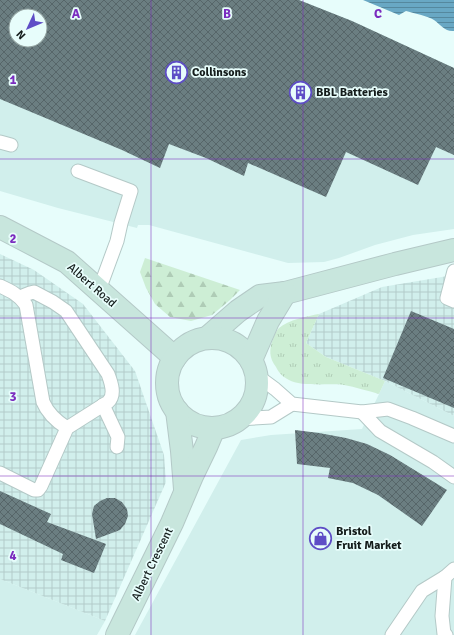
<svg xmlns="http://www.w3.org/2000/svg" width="454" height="635" font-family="Signika,sans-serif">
<defs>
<pattern id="industrial-grid" width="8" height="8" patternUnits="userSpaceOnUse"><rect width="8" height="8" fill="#d1efec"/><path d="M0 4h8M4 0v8" fill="none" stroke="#b3ccca"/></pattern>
<pattern id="grass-tufts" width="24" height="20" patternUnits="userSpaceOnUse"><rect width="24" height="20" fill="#cdeed5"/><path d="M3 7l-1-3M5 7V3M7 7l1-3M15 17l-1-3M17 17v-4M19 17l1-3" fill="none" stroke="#afccb6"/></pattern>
<pattern id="forest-firs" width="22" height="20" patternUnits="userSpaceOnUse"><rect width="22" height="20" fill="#cdeed5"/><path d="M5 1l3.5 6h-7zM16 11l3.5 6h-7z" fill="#afccb6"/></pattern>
<pattern id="water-rules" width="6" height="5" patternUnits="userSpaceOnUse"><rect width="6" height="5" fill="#69a8c4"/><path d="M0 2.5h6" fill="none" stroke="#55889e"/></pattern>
<pattern id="building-cross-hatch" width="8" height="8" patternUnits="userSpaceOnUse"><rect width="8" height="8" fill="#6b7e81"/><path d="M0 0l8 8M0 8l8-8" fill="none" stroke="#576669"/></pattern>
</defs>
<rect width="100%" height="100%" fill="#e7fdfb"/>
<!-- built -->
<g fill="#d1efec" fill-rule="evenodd">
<path d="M0,0H299L352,21L454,68V229L413,235L375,245L339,258L324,262L288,263L149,225H138L137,228L58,208L0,191ZM16,16H40V40H16Z"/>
<path d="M385,381L454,416V635H135L241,440L271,435L362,429L379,394Z"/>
<path d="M0,579L105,621L97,635H0Z"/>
</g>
<!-- industrial -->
<g fill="url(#industrial-grid)">
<path d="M0,254L34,270L83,304L135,371L164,455L166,482L105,621L0,579Z"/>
<path d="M454,275V416L385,381L326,357L306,343L319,314L382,287Z"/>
</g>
<!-- grass -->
<path fill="url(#grass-tufts)" d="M319,314L306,343L326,357L385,381L379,394C368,391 355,387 344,385C330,383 300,387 289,380C283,377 279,373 276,367C269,358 269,349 273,339C274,335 276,331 279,328C288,320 308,316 319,314Z"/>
<!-- forest -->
<path fill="url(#forest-firs)" d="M145,258L240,290L230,300L212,315L191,321L170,317L155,304L146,288L140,272Z"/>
<!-- water -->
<path fill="url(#water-rules)" d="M363,0H454V31C445,32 441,25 434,20C428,16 413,13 406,11L399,15Z"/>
<!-- building -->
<g fill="url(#building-cross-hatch)" fill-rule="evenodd">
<path d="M0,0H299L352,21L454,68V155L436,147L418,185L346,152L326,197L248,163L244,176L206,158L169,144L160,168L122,150L0,99ZM16,16H40V40H16Z"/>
<path d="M411,311L454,329V408L383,378Z"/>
<path d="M295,430L319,433L346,438L367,444L390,455L447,490L422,526L378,495L353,483L328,478L330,468L297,464Z"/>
<path d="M0,491L51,514L47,522L106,544L94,573L61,560L63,554L0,524Z"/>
<path d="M107,498H115L122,502L127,509L128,516L125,524L120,530L96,539L92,514L94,506L100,501Z"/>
</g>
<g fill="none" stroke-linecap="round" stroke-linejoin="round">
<defs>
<g id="lane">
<path d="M0,142L11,145"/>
<path d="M78,171L131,191L121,223L117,241L99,290"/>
<path d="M454,271L447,298L454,301"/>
<path d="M0,286C11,291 19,295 26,305L43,402C48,414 56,421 67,428"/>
<path d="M256,375L275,389L292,404L362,412L388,409L412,418L454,436"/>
<path d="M103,405L118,437L117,447"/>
<path d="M362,412L380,431L433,462L454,477"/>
<path d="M238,419L271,417L292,404"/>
<path d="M0,473L34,490H38L41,486L67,428L108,402C116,395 111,382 108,374L66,311L53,302L34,292L30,293L20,297"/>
<path d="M445,577L442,616L444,634L446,635"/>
<path d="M392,635L422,591L445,577L454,569"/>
</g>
<g id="secondary">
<path d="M0,227L67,262L175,358"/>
<path d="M207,338L238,311L260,296L285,293L395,264L454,250"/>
<circle cx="212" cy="383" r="45"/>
<path d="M251,360L268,321L285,293"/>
<path d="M177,411L182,451L185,489"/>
<path d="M117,635L172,523L192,476L206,447L214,428"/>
</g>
</defs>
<!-- lane casing -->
<use href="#lane" stroke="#b4c9c7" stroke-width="15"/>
<!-- secondary casing -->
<use href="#secondary" stroke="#b4c9c7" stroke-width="24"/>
<!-- lane -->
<use href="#lane" stroke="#fff" stroke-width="13"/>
<!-- secondary -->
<use href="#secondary" stroke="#c8e6dd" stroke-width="22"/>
</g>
<!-- grid -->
<path fill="none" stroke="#7b2cbf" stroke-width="1" stroke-opacity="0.55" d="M151,0V635M303,0V635M0,159H454M0,318H454M0,476H454"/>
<!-- icons -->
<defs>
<symbol id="building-ring" viewBox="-11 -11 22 22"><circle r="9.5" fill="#e7fdfb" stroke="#5e4dc6" stroke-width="1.5"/><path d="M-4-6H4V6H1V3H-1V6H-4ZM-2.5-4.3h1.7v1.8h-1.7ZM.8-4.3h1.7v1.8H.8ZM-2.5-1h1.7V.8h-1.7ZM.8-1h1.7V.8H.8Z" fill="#5e4dc6"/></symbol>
<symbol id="shop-ring" viewBox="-11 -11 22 22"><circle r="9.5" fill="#e7fdfb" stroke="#5e4dc6" stroke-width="1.5"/><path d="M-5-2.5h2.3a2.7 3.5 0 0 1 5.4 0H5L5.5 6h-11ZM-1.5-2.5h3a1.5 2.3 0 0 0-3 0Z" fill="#5e4dc6"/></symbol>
</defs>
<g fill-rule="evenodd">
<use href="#building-ring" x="164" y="60" width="25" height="25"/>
<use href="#building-ring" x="288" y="80" width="25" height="25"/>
<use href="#shop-ring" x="308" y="526" width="25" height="25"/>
</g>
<g text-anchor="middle" stroke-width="3.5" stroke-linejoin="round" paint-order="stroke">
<!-- poi labels -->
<g font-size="12" font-weight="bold" fill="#141c1b" stroke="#e7fdfb" text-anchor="start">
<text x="192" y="76">Collinsons</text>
<text x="316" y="96">BBL Batteries</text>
<text x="336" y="535">Bristol<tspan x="336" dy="14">Fruit Market</tspan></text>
</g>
<!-- street labels -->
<g font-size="12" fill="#141c1b" stroke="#e7fdfb">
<text transform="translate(92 285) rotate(41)" y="4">Albert Road</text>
<text transform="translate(152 564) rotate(-64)" y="4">Albert Crescent</text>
</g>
</g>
<g font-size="13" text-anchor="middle" font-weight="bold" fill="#7b2cbf" stroke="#e7fdfb" stroke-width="3.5" stroke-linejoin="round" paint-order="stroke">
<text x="76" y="18">A</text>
<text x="227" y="18">B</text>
<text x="378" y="18">C</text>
<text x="13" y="84">1</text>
<text x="13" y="243">2</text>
<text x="13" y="401">3</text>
<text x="13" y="560">4</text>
</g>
<!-- north arrow -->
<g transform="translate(28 28) rotate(226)"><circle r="19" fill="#e7fdfb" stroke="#93a3a1"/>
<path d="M0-3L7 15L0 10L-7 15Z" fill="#5e4dc6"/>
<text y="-6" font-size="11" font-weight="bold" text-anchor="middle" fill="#141c1b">N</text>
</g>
</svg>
